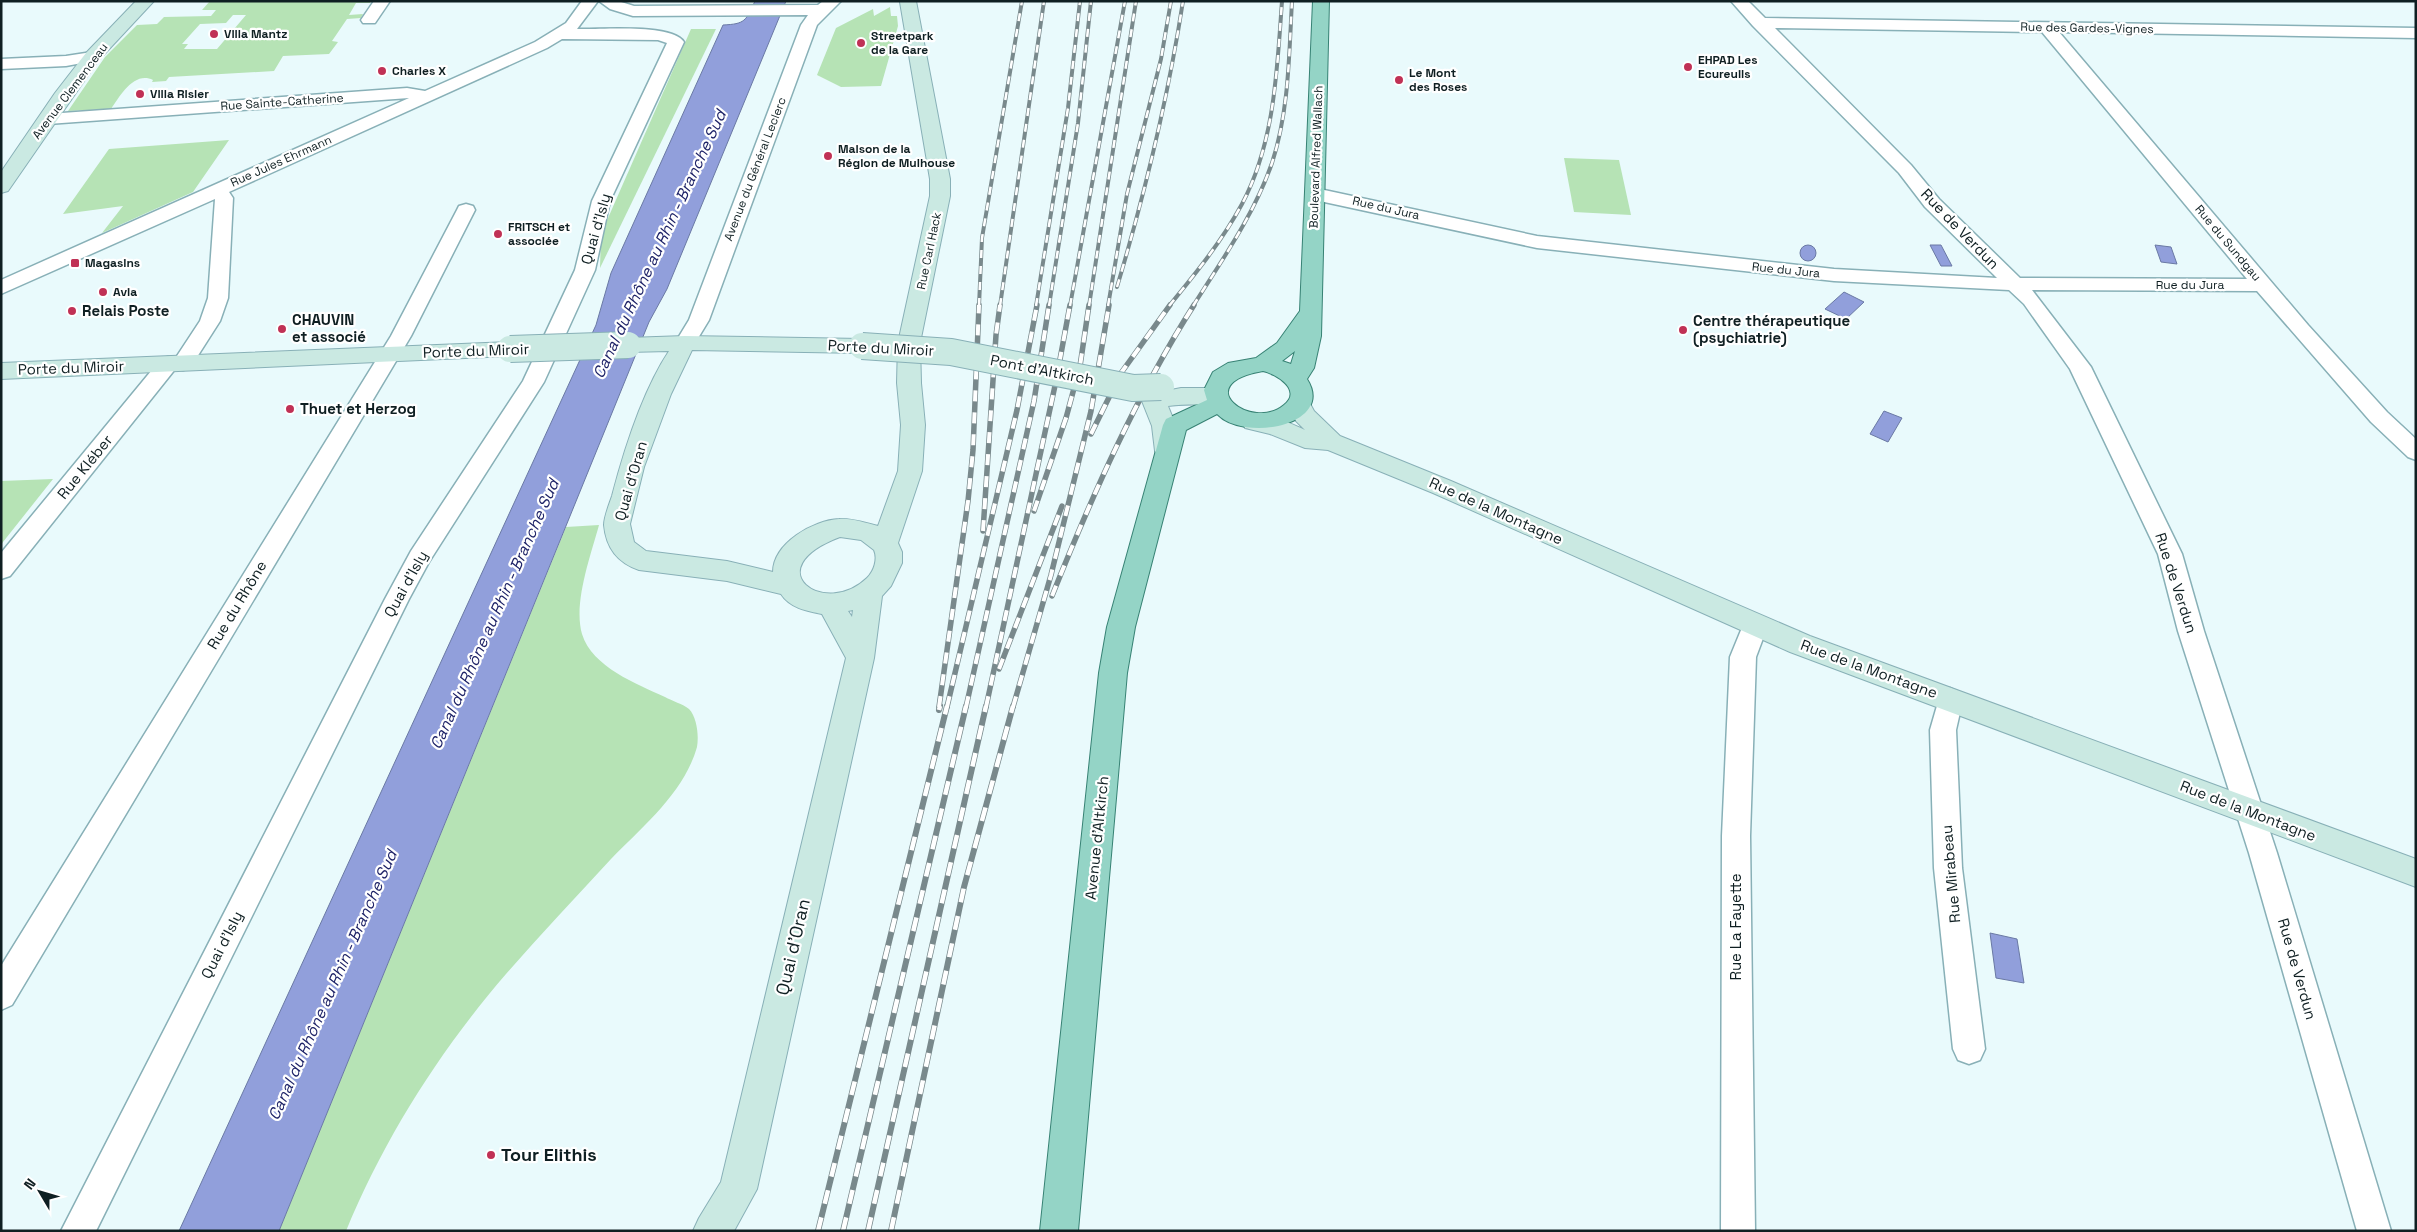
<svg xmlns="http://www.w3.org/2000/svg" width="2417" height="1232" font-family="'Space Grotesk',sans-serif">
<rect width="100%" height="100%" fill="#e9fafc"/>
<!-- green -->
<g fill="#b6e3b5" fill-rule="evenodd">
<path d="M210,1H371L370,3H356L349,15L363,14L361,18L347,19L332,41L338,42L329,54L283,56L274,71L169,77L166,81L152,82L153,80C134,71 120,96 111,109L68,111L105,57L137,25L157,24L164,17L211,16L216,10H202ZM233,15H246L217,49H184L188,44H182L200,24L226,23Z"/>
<path d="M890,7L891,16H897L898,26L881,86L841,87L817,75L836,28L873,9L874,16Z"/>
<path d="M691,29H716L600,268L601,234Z"/>
<path d="M229,140L193,192L102,233L123,206L63,214L109,149Z"/>
<path d="M1564,158L1619,160L1631,215L1574,212Z"/>
<path d="M53,479L3,542L1,545V481Z"/>
<path d="M599,525C591,555 573,603 582,634C592,667 637,684 665,697C672,701 683,704 689,709C697,717 699,736 697,747C684,793 643,826 611,859C576,897 540,935 506,974C439,1052 385,1137 346,1231H279L566,527Z"/>
</g>
<!-- water -->
<g fill="#919fdb" stroke="#6a79a4">
<path d="M755,1H786L667,289L649,322L279,1231H179L596,325L611,273L723,25C745,24 746,21 755,1Z"/>
<circle cx="1808" cy="253" r="8"/>
<path d="M1930,245H1941L1952,266H1941Z"/>
<path d="M2155,245L2171,247L2177,264L2161,262Z"/>
<path d="M1844,292L1864,302L1846,319L1825,309Z"/>
<path d="M1884,411L1902,418L1888,442L1870,434Z"/>
<path d="M1990,933L2017,939L2024,983L1996,978Z"/>
</g>
<g fill="none" stroke-linecap="round" stroke-linejoin="round">
<defs>
<g id="street">
<path d="M374,1H390L375,23H363L361,20Z"/>
<path d="M582,1H598L577,29C600,30 671,23 684,42L610,201L595,270L544,382L429,562L409,599L96,1231H61L385,599L411,551L523,381L575,270L592,201L667,43L658,40L562,39L547,48L229,192L233,198L228,298L220,321L190,368L183,370L176,368L10,576L1,579V553L161,359L168,357L175,359L200,321L208,298L215,199L1,294V280L409,98L48,124L42,123L39,119L42,115L48,114L407,88L425,91L535,42L566,23Z"/>
<path d="M599,1H618L634,6L818,5L823,1H841L817,25L709,320L692,348L685,350L678,348L675,343L689,320L801,25L808,15L633,16L610,9Z"/>
<path d="M1731,1H1748L1765,18L2416,28V38L2059,32L2308,325L2387,412L2416,439V460L2408,457L2371,422L2257,291L2032,290L2091,367L2182,554L2204,631L2277,853L2391,1231H2357L2249,853L2178,631L2158,554L2070,369L2024,304L2009,290L1834,281L1537,248L1315,200L1309,198L1306,194L1309,190L1315,188L1537,236L1834,269L1997,278L1925,207L1899,173L1753,26ZM1775,28L2042,32L2247,279L2020,278L1939,199L1911,165Z"/>
<path d="M92,52L98,54L100,57L98,60L66,66L1,69V59L66,56Z"/>
<path d="M466,204L473,206L475,210L411,336L12,1005L1,1010V966L391,336L457,210L459,206Z"/>
<path d="M1755,615L1764,618L1768,625L1756,657L1750,836L1755,1231H1721L1722,836L1730,657L1746,618Z"/>
<path d="M1950,688L1959,692L1963,699L1956,730L1962,868L1985,1049L1980,1060L1969,1064L1958,1060L1953,1049L1934,868L1930,730L1941,692Z"/>
</g>
<g id="secondary">
<path d="M136,1H154L98,61L8,191L1,193V172L55,93L86,53Z"/>
<path d="M916,1L950,179V196L920,343L921,383L925,425L922,471L898,543L902,552V563L891,586L882,596L874,658L757,1189L734,1231H693L699,1218L721,1182L846,658L822,614C807,611 790,608 781,594L727,581L639,570C618,563 606,548 604,525C604,517 609,505 612,496C624,450 643,390 669,351L628,352L620,350L617,345L620,340L628,338L685,336L862,339L870,341L873,346L870,351L862,353L692,350L671,394L644,467L630,524L634,542L646,551L727,561L773,572C773,543 814,520 839,519C852,518 865,523 878,526L898,471L901,425L897,383L898,343L930,196V179L900,2ZM840,537L861,540L874,550C878,559 874,571 867,578C825,619 755,569 840,537ZM853,610L852,617L848,611Z"/>
<path d="M510,342L518,344L521,349L518,354L510,356L1,379V363Z"/>
<path d="M1181,388H1215L1223,390L1227,396L1223,402C1206,406 1186,403 1168,406C1174,421 1184,443 1176,457L1167,459L1158,457L1155,451L1152,426L1142,401L1146,395Z"/>
<path d="M1299,396L1307,398L1314,411L1340,436L1451,481L1810,636L2416,859V887L1790,652L1433,493L1328,450L1305,448L1270,434L1245,428L1242,422L1245,416C1265,411 1287,422 1305,430L1296,421L1287,404L1291,398Z"/>
</g>
<path id="primary" d="M1313,1H1329L1321,336L1314,368L1307,379C1336,425 1245,443 1217,414L1186,430L1135,627L1127,673L1078,1231H1040L1099,673L1107,627L1163,425L1166,419L1207,400L1204,390L1213,372L1228,363L1256,358L1277,343L1300,311ZM1295,351L1291,364L1282,361ZM1263,371C1276,374 1303,390 1284,405C1252,432 1188,384 1263,371Z"/>
</defs>
<!-- street casing -->
<use href="#street" stroke="#88b0b7" stroke-width="3"/>
<!-- secondary casing -->
<use href="#secondary" stroke="#88b0b7" stroke-width="2"/>
<!-- primary casing -->
<use href="#primary" stroke="#378274" stroke-width="2"/>
<!-- street -->
<use href="#street" fill="#fff" fill-rule="evenodd"/>
<!-- secondary -->
<use href="#secondary" fill="#cae9e2" fill-rule="evenodd"/>
<!-- primary -->
<use href="#primary" fill="#94d4c6" fill-rule="evenodd"/>
<defs>
<g id="rail-far2">
<path d="M1117,287C1145,193 1168,98 1183,1"/>
<path d="M979,306L982,238L1022,1"/>
<path d="M1000,306L1044,1"/>
<path d="M1036,306L1068,108L1080,1"/>
<path d="M1049,306L1078,123L1091,1"/>
<path d="M1070,306L1125,1"/>
<path d="M1089,306L1136,1"/>
<path d="M1108,306L1127,194L1161,59L1171,1"/>
<path d="M1169,306C1196,273 1222,241 1242,204C1275,142 1277,69 1282,1"/>
<path d="M1193,306C1222,260 1254,215 1272,163C1289,111 1289,55 1292,1"/>
</g>
<g id="rail-far1">
<path d="M1091,434L1121,373L1170,305"/>
<path d="M1034,511L1066,418L1080,366L1089,305"/>
<path d="M983,531L996,335L1000,305"/>
<path d="M1052,596C1092,496 1136,396 1194,305"/>
<path d="M999,669L1062,506"/>
<path d="M939,707L968,501L973,450L979,305"/>
<path d="M947,707L1017,410L1037,305"/>
<path d="M966,707L1034,401L1049,305"/>
<path d="M986,707L1056,381L1070,305"/>
<path d="M1013,707L1051,575L1091,411L1109,305"/>
</g>
<g id="rail">
<path d="M939,710L940,706"/>
<path d="M818,1231L947,706"/>
<path d="M843,1231L966,706"/>
<path d="M868,1231L986,706"/>
<path d="M891,1231L964,887L1013,706"/>
</g>
</defs>
<!-- rail-far2 casing -->
<use href="#rail-far2" stroke="#79898c" stroke-width="4"/>
<!-- rail-far1 casing -->
<use href="#rail-far1" stroke="#79898c" stroke-width="5.5"/>
<!-- rail casing -->
<use href="#rail" stroke="#79898c" stroke-width="6"/>
<!-- rail-far2 -->
<use href="#rail-far2" stroke="#fff" stroke-width="2.5" stroke-dasharray="8" stroke-linecap="butt"/>
<!-- rail-far1 -->
<use href="#rail-far1" stroke="#fff" stroke-width="4" stroke-dasharray="11" stroke-linecap="butt"/>
<!-- rail -->
<use href="#rail" stroke="#fff" stroke-width="4.5" stroke-dasharray="14" stroke-linecap="butt"/>
<defs>
<g id="secondary-bridge">
<path d="M862,346L951,352L1133,388L1161,387"/>
<path d="M510,349L628,345"/>
</g>
</defs>
<!-- secondary-bridge casing -->
<use href="#secondary-bridge" stroke="#88b0b7" stroke-width="28" stroke-linecap="butt"/>
<!-- secondary-bridge -->
<use href="#secondary-bridge" stroke="#cae9e2" stroke-width="26"/>
</g>
<!-- markers -->
<g fill="#c03155" stroke="#fff" stroke-width="2">
<circle cx="214" cy="34" r="5"/>
<circle cx="861" cy="43" r="5"/>
<circle cx="1688" cy="67" r="5"/>
<circle cx="382" cy="71" r="5"/>
<circle cx="1399" cy="80" r="5"/>
<circle cx="140" cy="94" r="5"/>
<circle cx="828" cy="156" r="5"/>
<circle cx="498" cy="234" r="5"/>
<rect x="70" y="258" width="10" height="10" rx="2.5"/>
<circle cx="103" cy="292" r="5"/>
<circle cx="72" cy="311" r="5"/>
<circle cx="282" cy="329" r="5"/>
<circle cx="1683" cy="330" r="5"/>
<circle cx="290" cy="409" r="5"/>
<circle cx="491" cy="1155" r="5"/>
</g>
<g text-anchor="middle" stroke-width="4.5" stroke-linejoin="round" paint-order="stroke">
<!-- far-street labels -->
<g font-size="12" fill="#0f1f22" stroke="#fff">
<text transform="translate(2087 28) rotate(1)" y="4">Rue des Gardes-Vignes</text>
<text transform="translate(70 91) rotate(-53)" y="4">Avenue Clemenceau</text>
<text transform="translate(282 102) rotate(-4)" y="4">Rue Sainte-Catherine</text>
<text transform="translate(1316 157) rotate(-88)" y="4">Boulevard Alfred Wallach</text>
<text transform="translate(281 161) rotate(-24)" y="4">Rue Jules Ehrmann</text>
<text transform="translate(755 169) rotate(-69)" y="4">Avenue du Général Leclerc</text>
<text transform="translate(1386 208) rotate(13)" y="4">Rue du Jura</text>
<text transform="translate(2228 243) rotate(50)" y="4">Rue du Sundgau</text>
<text transform="translate(929 251) rotate(-78)" y="4">Rue Carl Hack</text>
<text transform="translate(1786 270) rotate(6)" y="4">Rue du Jura</text>
<text x="2190" y="289">Rue du Jura</text>
</g>
<!-- far-poi labels -->
<g font-size="12" font-weight="bold" fill="#0f1f22" stroke="#fff" text-anchor="start">
<text x="224" y="38">Villa Mantz</text>
<text x="871" y="40">Streetpark<tspan x="871" dy="14">de la Gare</tspan></text>
<text x="1698" y="64">EHPAD Les<tspan x="1698" dy="14">Ecureuils</tspan></text>
<text x="392" y="75">Charles X</text>
<text x="1409" y="77">Le Mont<tspan x="1409" dy="14">des Roses</tspan></text>
<text x="150" y="98">Villa Risler</text>
<text x="838" y="153">Maison de la<tspan x="838" dy="14">Région de Mulhouse</tspan></text>
<text x="508" y="231">FRITSCH et<tspan x="508" dy="14">associée</tspan></text>
<text x="85" y="267">Magasins</text>
<text x="113" y="296">Avia</text>
</g>
<!-- street labels -->
<g font-size="15" fill="#0f1f22" stroke="#fff">
<text transform="translate(596 229) rotate(-74)" y="5">Quai d'Isly</text>
<text transform="translate(1960 229) rotate(46)" y="5">Rue de Verdun</text>
<text transform="translate(881 348) rotate(3)" y="5">Porte du Miroir</text>
<text transform="translate(476 351) rotate(-2)" y="5">Porte du Miroir</text>
<text transform="translate(71 368) rotate(-2)" y="5">Porte du Miroir</text>
<text transform="translate(1042 370) rotate(11)" y="5">Pont d'Altkirch</text>
<text transform="translate(85 467) rotate(-51)" y="5">Rue Kléber</text>
<text transform="translate(631 481) rotate(-74)" y="5">Quai d'Oran</text>
<text transform="translate(1496 511) rotate(24)" y="5">Rue de la Montagne</text>
<text transform="translate(2176 583) rotate(72)" y="5">Rue de Verdun</text>
<text transform="translate(406 584) rotate(-61)" y="5">Quai d'Isly</text>
<text transform="translate(237 605) rotate(-59)" y="5">Rue du Rhône</text>
<text transform="translate(1869 669) rotate(20)" y="5">Rue de la Montagne</text>
<text transform="translate(2248 811) rotate(21)" y="5">Rue de la Montagne</text>
<text transform="translate(1097 838) rotate(-84)" y="5">Avenue d'Altkirch</text>
<text transform="translate(1951 874) rotate(-95)" y="5">Rue Mirabeau</text>
<text transform="translate(1736 927) rotate(-90)" y="5">Rue La Fayette</text>
<text transform="translate(222 945) rotate(-63)" y="5">Quai d'Isly</text>
<text transform="translate(2297 969) rotate(74)" y="5">Rue de Verdun</text>
</g>
<!-- poi labels -->
<g font-size="15" font-weight="bold" fill="#0f1f22" stroke="#fff" text-anchor="start">
<text x="82" y="316">Relais Poste</text>
<text x="292" y="325">CHAUVIN<tspan x="292" dy="17">et associé</tspan></text>
<text x="1693" y="326">Centre thérapeutique<tspan x="1693" dy="17">(psychiatrie)</tspan></text>
<text x="300" y="414">Thuet et Herzog</text>
</g>
<!-- water labels -->
<g font-size="16" font-style="italic" fill="#1d2267" stroke="#fff">
<text transform="translate(659 244) rotate(-65)" y="6">Canal du Rhône au Rhin - Branche Sud</text>
<text transform="translate(494 614) rotate(-66)" y="6">Canal du Rhône au Rhin - Branche Sud</text>
<text transform="translate(332 985) rotate(-66)" y="6">Canal du Rhône au Rhin - Branche Sud</text>
</g>
<!-- near-street labels -->
<g font-size="18" fill="#0f1f22" stroke="#fff">
<text transform="translate(793 947) rotate(-77)" y="6">Quai d'Oran</text>
</g>
<!-- near-poi labels -->
<g font-size="18" font-weight="bold" fill="#0f1f22" stroke="#fff" text-anchor="start">
<text x="501" y="1161">Tour Elithis</text>
</g>
</g>
<!-- border -->
<rect width="2417" height="1232" fill="none" stroke="#0f1f22" stroke-width="5"/>
<!-- north arrow -->
<g transform="translate(40 1192) rotate(308)" stroke="#ffffff" stroke-width="4" paint-order="stroke">
<path d="M0-4L9 19L0 12L-9 19Z" fill="#0f1f22"/>
<text y="-8" font-size="14" font-weight="bold" text-anchor="middle" fill="#0f1f22">N</text>
</g>
</svg>
